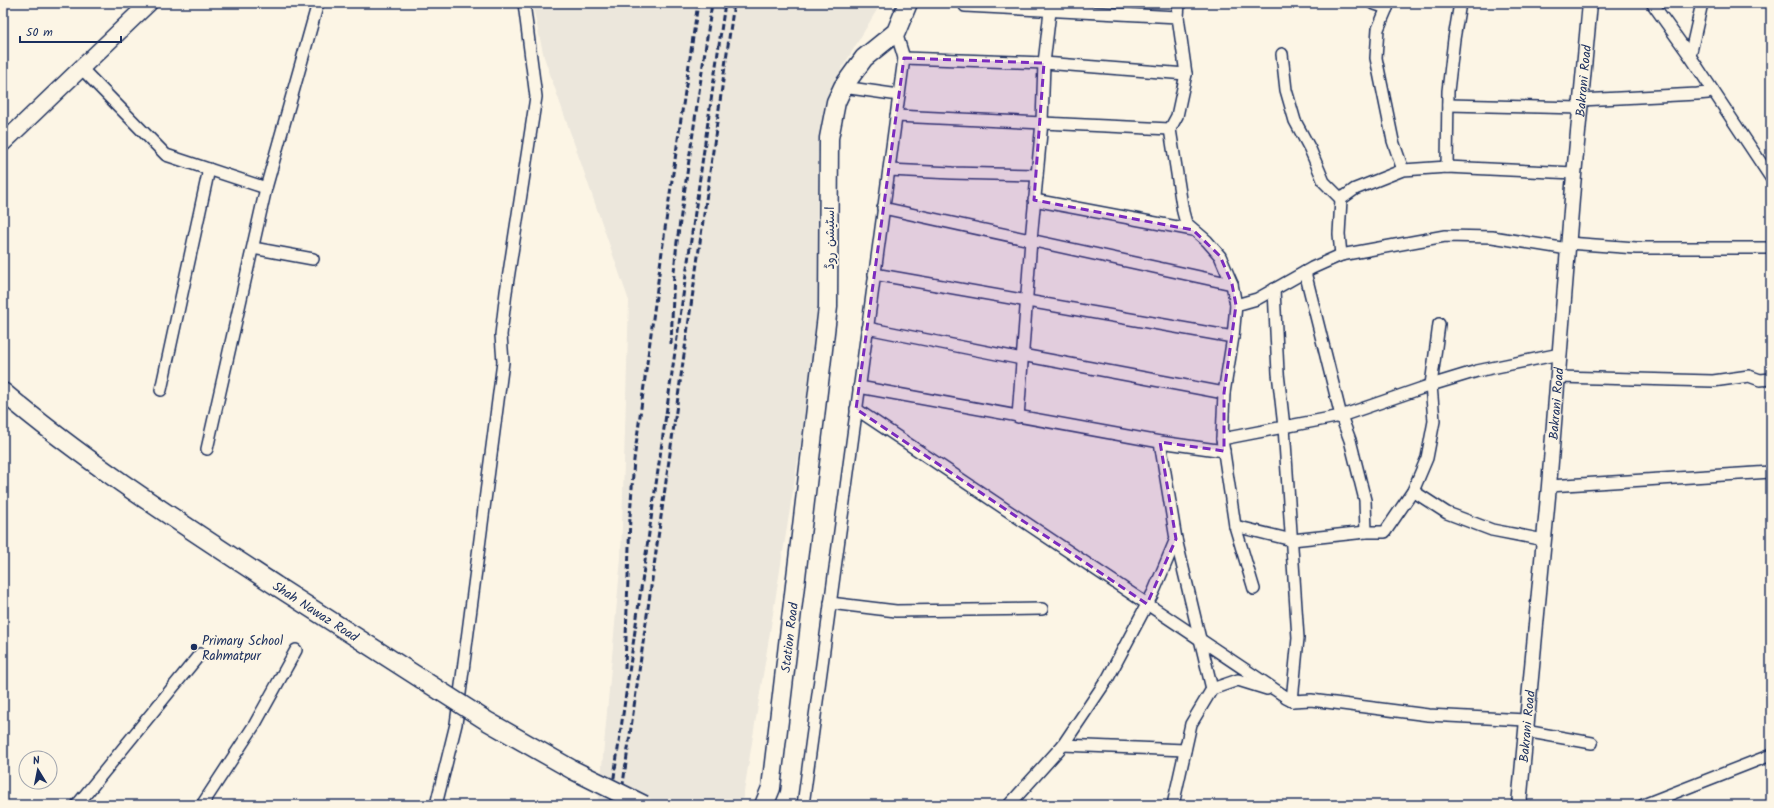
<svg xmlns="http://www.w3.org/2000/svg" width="1774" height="808" font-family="Kalam,'Playpen Sans Arabic',sans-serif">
<rect width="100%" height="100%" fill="#fcf5e5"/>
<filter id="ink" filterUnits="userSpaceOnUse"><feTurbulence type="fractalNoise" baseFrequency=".025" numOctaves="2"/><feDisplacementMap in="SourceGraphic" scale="8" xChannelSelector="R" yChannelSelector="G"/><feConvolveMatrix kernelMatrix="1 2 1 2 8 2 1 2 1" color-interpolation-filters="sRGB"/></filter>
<g filter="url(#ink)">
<!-- built -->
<path fill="#ece7dc" d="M532,3H881L841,70L818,155L822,312L743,798L735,805H597L601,778L621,558L629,301L544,57Z"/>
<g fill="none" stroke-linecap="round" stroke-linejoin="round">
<defs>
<g id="minor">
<path d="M1179,3L1178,17L1186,74L1177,116L1170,129L1183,212L1186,223L1207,241L1220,256L1232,284L1236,305L1233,337L1224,393L1222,439L1235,526L1254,589"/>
<path d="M1372,3L1387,8"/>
<path d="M1389,3L1378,29L1376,58L1393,141L1403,170"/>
<path d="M1652,3L1690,56L1771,178"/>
<path d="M965,6L1178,17"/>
<path d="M1282,54L1286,90L1295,121L1310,149L1324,182L1341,199"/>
<path d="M1690,56L1702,3"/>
<path d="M904,58L1044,63L1186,74"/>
<path d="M81,68L166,155L266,188L318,3"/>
<path d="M843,87L899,95"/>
<path d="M1581,100L1697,94L1708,93L1713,91"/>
<path d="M1448,105L1580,108"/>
<path d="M896,116L1170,129"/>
<path d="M1447,167L1448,91L1454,39L1460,3"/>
<path d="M889,170L952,173L1037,175"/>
<path d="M1034,200L1193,230"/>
<path d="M883,208L1232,284"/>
<path d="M1568,243L1636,248H1771"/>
<path d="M253,248L313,259"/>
<path d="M1341,255L1339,234L1341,199L1355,189L1403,170L1447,167L1574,173"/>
<path d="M1305,272L1341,416L1350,440L1365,500L1366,532"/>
<path d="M874,274L1233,337"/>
<path d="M1236,305L1257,299L1312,268L1341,255L1445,236L1492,237L1568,249"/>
<path d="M867,328L1022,359"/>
<path d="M1022,355L1224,393"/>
<path d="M1558,377L1713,381L1749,376L1760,380L1771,379"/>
<path d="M859,387L1160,442L1224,451"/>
<path d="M161,390L209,169"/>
<path d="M856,409L1292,701L1298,638L1284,427L1278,373L1274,289"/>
<path d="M1018,417L1031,240L1042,122L1044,63L1051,3"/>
<path d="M1222,439L1341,416L1431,385L1477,371L1560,354"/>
<path d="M207,449L266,188"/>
<path d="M1549,486L1771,472"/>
<path d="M1413,491L1447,513L1492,530L1544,540"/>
<path d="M1235,526L1292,540L1366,532H1385L1413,491L1427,458L1434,421L1431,385L1439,324"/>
<path d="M1176,539L1212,689"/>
<path d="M830,603L896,611L1042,609"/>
<path d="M1286,698L1292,701L1311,700L1428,715L1526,720"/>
<path d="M1525,731L1592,743"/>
<path d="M1063,745L1185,750"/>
<path d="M77,805L200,654"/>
<path d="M202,805L255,724L296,650"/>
<path d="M436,805L456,724L503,362L501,335L506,292L536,97L524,3"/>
<path d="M803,805L904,58L896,32"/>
<path d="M1009,805L1063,745L1108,678L1154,591L1176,539L1160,442"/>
<path d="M1173,805L1191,724L1212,689L1238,680L1267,689"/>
<path d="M1643,805L1771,755"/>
</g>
<g id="tertiary">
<path id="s1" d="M1519,805L1549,486L1573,186L1590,3"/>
</g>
<path id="secondary" d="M3,143L149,3"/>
<g id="primary">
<path d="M3,392C89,465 184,525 278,587"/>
<path id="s2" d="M764,805L771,788L828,307L829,138L836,102L843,87L864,58L896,32L908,3"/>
</g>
</defs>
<!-- minor casing -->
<use href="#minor" stroke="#1b2f5e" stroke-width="14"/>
<!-- tertiary casing -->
<use href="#tertiary" stroke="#1b2f5e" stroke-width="17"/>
<!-- secondary casing -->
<use href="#secondary" stroke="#1b2f5e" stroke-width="19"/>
<!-- primary casing -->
<use href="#primary" stroke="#1b2f5e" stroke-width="21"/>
<!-- minor -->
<use href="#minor" stroke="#fcf5e5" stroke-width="11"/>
<!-- tertiary -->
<use href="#tertiary" stroke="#fcf5e5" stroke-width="14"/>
<!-- secondary -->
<use href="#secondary" stroke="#fcf5e5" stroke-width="16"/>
<!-- primary -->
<use href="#primary" stroke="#fcf5e5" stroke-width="18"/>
<!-- rail -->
<g stroke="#1b2f5e" stroke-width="3" stroke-dasharray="6 3" stroke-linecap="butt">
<path d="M671,344L674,272L677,242L712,3"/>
<path d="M625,669L630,516L634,460L667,214L698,3"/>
<path d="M610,805L725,3"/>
<path d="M620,805L734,3"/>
</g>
<defs>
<path id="primary-bridge" d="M278,587L487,721L573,770L644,805"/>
</defs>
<!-- primary-bridge casing -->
<use href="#primary-bridge" stroke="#1b2f5e" stroke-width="21" stroke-linecap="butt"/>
<!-- primary-bridge -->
<use href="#primary-bridge" stroke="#fcf5e5" stroke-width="18"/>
</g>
</g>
<!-- marked area -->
<path fill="#7b2cbf" fill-opacity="0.2" stroke="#7b2cbf" stroke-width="3" stroke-dasharray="8 5" stroke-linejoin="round" d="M904,58L1044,63L1034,200L1193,230L1220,256L1232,284L1236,305L1224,393V451L1160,442L1176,539L1147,604L856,409Z"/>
<!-- markers -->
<circle fill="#1b2f5e" stroke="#fcf5e5" stroke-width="1.5" cx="194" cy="647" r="4"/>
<g text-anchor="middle" stroke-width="3.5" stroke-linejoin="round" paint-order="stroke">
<!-- street labels -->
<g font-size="13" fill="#1b2f5e" stroke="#fcf5e5">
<text dy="5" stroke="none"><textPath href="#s1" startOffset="727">Bakrani Road</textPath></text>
<text transform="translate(829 238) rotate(-90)" y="5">اسٹیشن روڈ</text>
<text dy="5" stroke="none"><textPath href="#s1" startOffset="403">Bakrani Road</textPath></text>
<text transform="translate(316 611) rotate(33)" y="5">Shah Nawaz Road</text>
<text dy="5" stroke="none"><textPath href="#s2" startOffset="170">Station Road</textPath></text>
<text dy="5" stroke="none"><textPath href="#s1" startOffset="79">Bakrani Road</textPath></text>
</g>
<!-- poi labels -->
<g font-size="13" fill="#1b2f5e" stroke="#fcf5e5" text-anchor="start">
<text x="202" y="645">Primary School<tspan x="202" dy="15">Rahmatpur</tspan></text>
</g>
</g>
<!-- margin -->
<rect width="1774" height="808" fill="none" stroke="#fcf5e5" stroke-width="16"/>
<rect x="8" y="8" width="1758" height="792" fill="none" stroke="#1b2f5e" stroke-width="1.5" filter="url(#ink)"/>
<!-- north arrow -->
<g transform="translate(38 770) rotate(350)"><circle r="19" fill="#fcf5e5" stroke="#a2a6af"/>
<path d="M0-3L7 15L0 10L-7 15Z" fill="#1b2f5e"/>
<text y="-6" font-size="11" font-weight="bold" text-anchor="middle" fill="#1b2f5e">N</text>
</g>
<!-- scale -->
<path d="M20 36v6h101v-6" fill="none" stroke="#1b2f5e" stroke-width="2"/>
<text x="26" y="36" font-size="12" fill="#1b2f5e" stroke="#fcf5e5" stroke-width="3" paint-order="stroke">50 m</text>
</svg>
